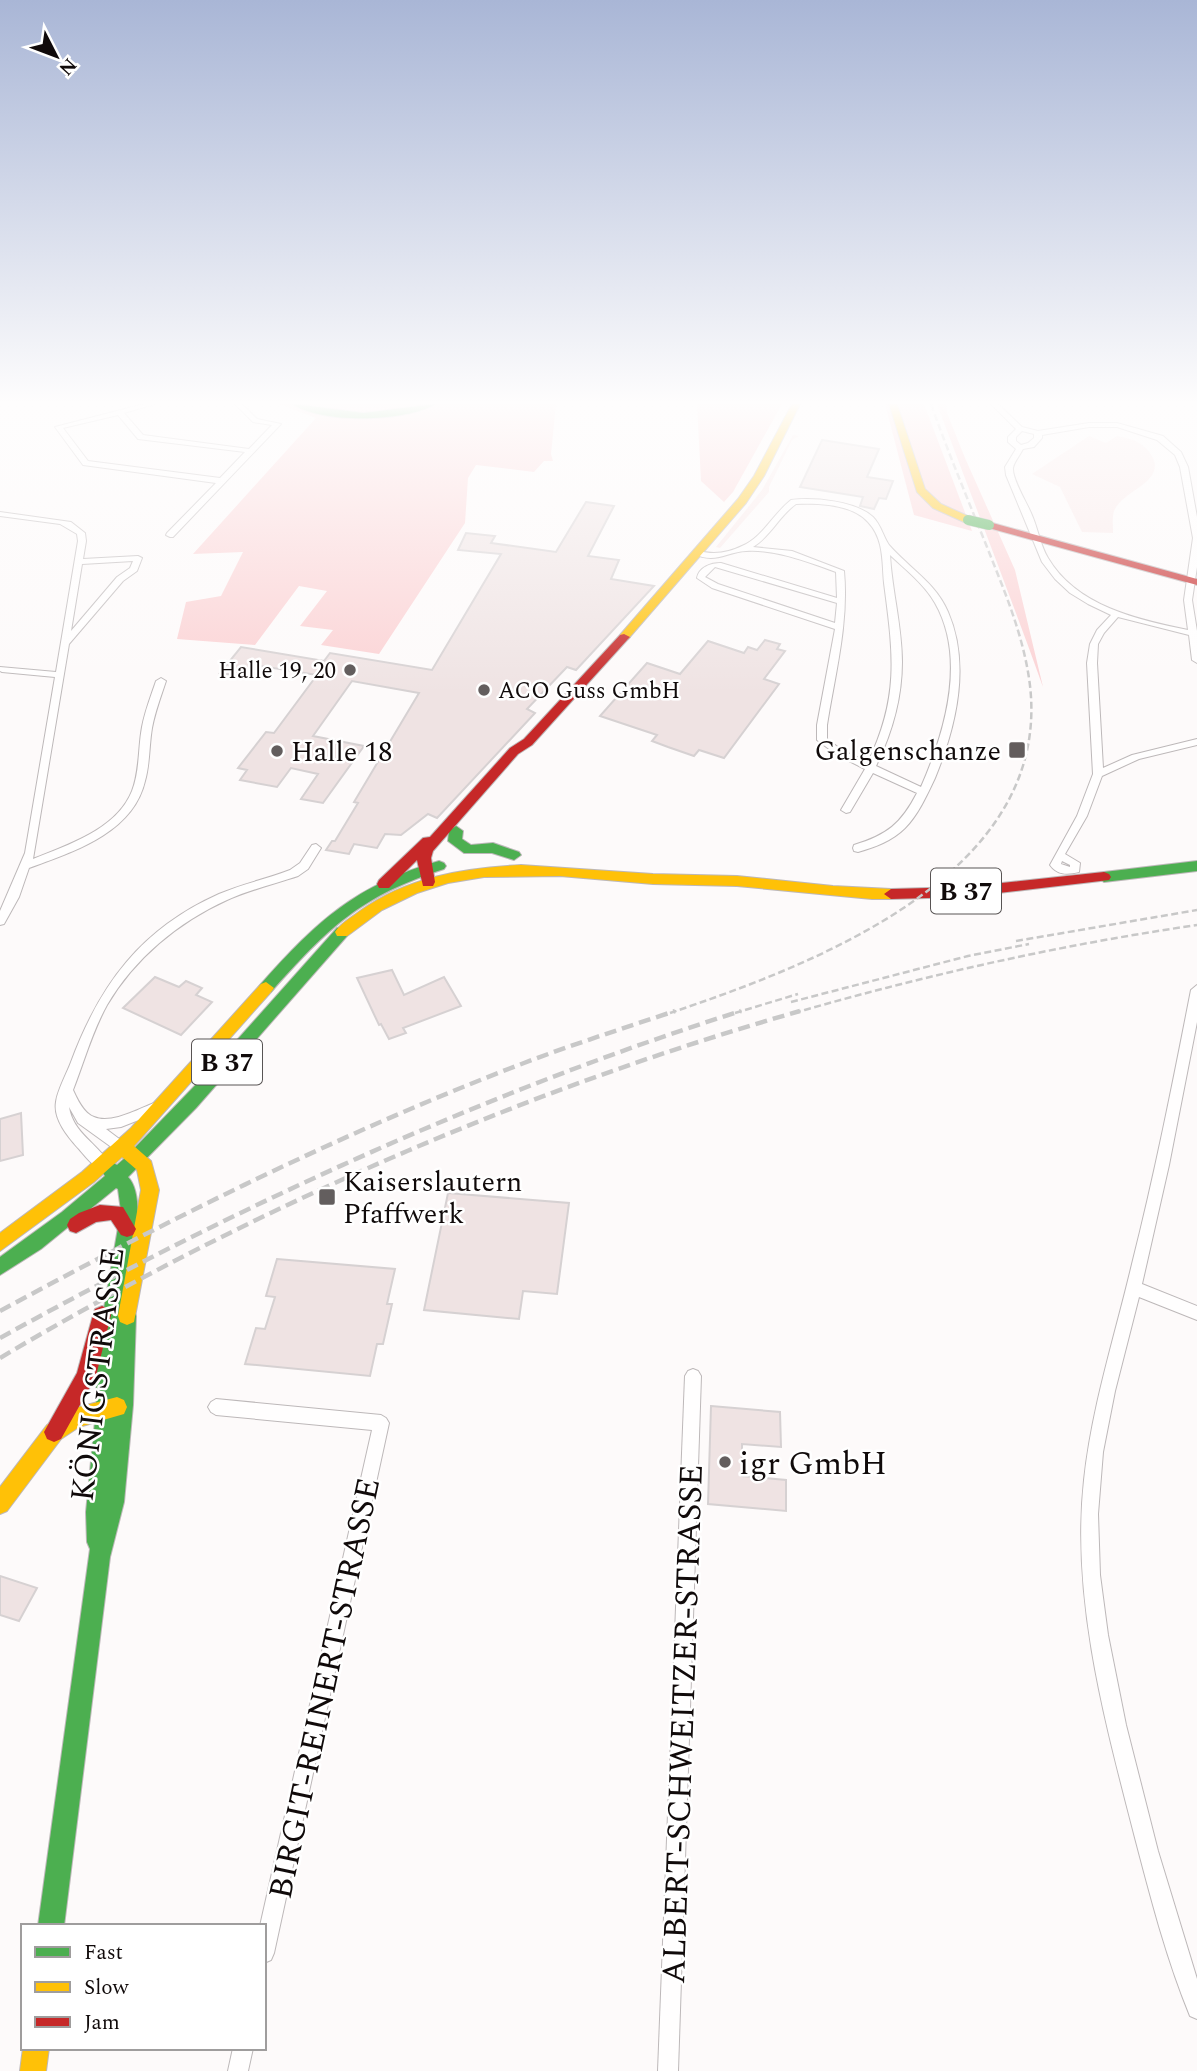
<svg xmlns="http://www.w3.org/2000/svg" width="1197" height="2071" font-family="Spectral,serif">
<rect width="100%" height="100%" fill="#fdfafa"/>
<!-- green -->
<g fill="#f9e8e8">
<path d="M793,435L799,436L792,440L769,487V492L720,548L716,547L762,490Z"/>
<path d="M1089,436L1106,443L1117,436C1132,439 1145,442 1153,458C1164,483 1123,490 1114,511C1112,518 1113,526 1113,533L1082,532L1060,487L1032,474Z"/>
</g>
<!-- forest -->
<g fill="#fbd2d4">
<path d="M279,404H556L551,454L553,461H544L534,472L476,465L468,478L465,523L379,654L321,645L333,630L300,626L327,591L299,586L255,645L177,639L186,602L221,596L243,552L193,554L316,418Z"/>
<path d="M697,404H782L733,492L724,502L701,481Z"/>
<path d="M885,404H924L972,531L914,515Z"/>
<path d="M937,404H946L947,413L965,458L1015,570L1043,687C1009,592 972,498 937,404Z"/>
</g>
<!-- building -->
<g fill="#efe3e3" stroke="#d6d1d2" stroke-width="2">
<path d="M822,440L879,449L867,477L893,481L886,499L879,498L874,509L860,506L863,497L800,487Z"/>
<path d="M586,502L614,506L588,556L619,560L611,579L654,586L576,670L567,667L527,709L535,713L437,818L428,814L401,835L385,834L377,848L354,844L349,854L326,850L332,841H335L358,803L354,802L419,693L352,681L313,736L364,746L323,803L301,799L318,774L291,768L277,787L240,780L247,770L238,768L266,732L274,733L317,675L261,666L251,678L220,673L241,647L324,661L330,653L432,670L501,554L458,550L466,533L495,536L491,543L556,552Z"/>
<path d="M765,640L780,644L777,649L785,651L764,679L779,684L724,758L699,750L694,756L668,747L652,741L657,735L600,716L647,663L680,674L708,641L744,653L748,647L757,650Z"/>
<path d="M392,970L404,995L444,977L461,1006L403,1028L406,1033L389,1039L381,1024L379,1025L357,978Z"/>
<path d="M155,977L179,987L186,981L202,988L196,995L212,1002L181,1035L123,1008Z"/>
<path d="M21,1113L23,1155L0,1161V1119Z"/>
<path d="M448,1193L569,1203L557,1294L523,1291L519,1319L424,1310Z"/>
<path d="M277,1259L395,1269L387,1304H392L383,1344H377L370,1376L245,1364L256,1328L265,1329L275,1297L266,1296Z"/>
<path d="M711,1406L780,1412L781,1447L742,1444V1476L786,1480V1511L708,1504Z"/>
<path d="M0,1576L37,1588L19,1621L0,1615Z"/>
</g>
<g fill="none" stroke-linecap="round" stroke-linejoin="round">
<defs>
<g id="street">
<path d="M144,404H155L124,413L143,435L249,449L272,425L253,422L235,404H242L257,419L281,424L173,537H170L166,535L167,533L216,483L83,465L55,427ZM118,415L138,439L245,452L220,478L88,461L63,428Z"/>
<path d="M991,404H998L1022,427L1038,431L1089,423H1117L1163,436L1181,452L1188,467L1197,517V567L1192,600L1197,631V663L1192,660L1189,635L1118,617L1104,633L1098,644L1097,663L1103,768L1132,755L1197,739V745L1139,759L1102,776L1087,816L1065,854L1080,863L1079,872C1067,875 1057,875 1050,865L1077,816L1093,774L1087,663L1090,644L1097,630L1111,615L1088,604L1070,593L1055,579L1042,562L1006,475L1005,467L1016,449L1008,442V437L1016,429ZM1089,427H1117L1157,440L1175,455L1180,467L1193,538L1184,600L1188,630C1138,620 1076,606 1048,558C1040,545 1038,528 1031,513C1027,503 1012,479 1013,468C1014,462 1020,455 1023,449L1034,447L1042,438V435ZM1022,431L1034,434V438L1028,443L1021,445L1016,441V437ZM1062,861L1070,865V867L1061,864Z"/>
<path d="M791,500C813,497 856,501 873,517C881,525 883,536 889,545C909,568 936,583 948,612C971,665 956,727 935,778C927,795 918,815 905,828C892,841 875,847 858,852L854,851L853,848L854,845C887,835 901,824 917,793L873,773L850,812L846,813L841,810L865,769L837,755L817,740V725L835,629L712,588L697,578C699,567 711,563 721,563L837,598L836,572C808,562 776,549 746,551C726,552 714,565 693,553C700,550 706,553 714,553C724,553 734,550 742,546C763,537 773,514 791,500ZM796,504C818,503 852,504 868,522C884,539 882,561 884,583C893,652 900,696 868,762L843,751L827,739V725C835,674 849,623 844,571L792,551L753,547C771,536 779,516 796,504ZM890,555C906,570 924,584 935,603C967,659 945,732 921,787L876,766C892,733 902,699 902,662C902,626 892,591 890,555ZM715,567L837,603L835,623L718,584L705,577Z"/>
<path d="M0,512L71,522L85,533L86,541L83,559L138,556L142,558L137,571L123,581L69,644L33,859C68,845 117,829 132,791C140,771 138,748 142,727C145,711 151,696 156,681L161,678L166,681C161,696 155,712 152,728C149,745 150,764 145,781C133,833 73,852 29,868L19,897L4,924L0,925V911L25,853L55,677L2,672L0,671V667L56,672L78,541L77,534L60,524L0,516ZM133,561L130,568L117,577L71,631L82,564Z"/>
<path d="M316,844L321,848L308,869L298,876C274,884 249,890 227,900C178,922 134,959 107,1005C92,1032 84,1062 73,1090C77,1099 84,1114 94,1117C112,1125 142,1107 159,1101L164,1102L165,1106L164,1110L121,1127L106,1129L126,1144L128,1148L126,1152L121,1154L78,1123L69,1107C73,1133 97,1143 110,1164L108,1168C96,1172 86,1157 79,1149C68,1137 53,1119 56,1102C57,1091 67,1073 71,1062C100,984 141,929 219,894C242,884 267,879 290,870L300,863L312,845Z"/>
<path d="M1197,985V1022L1169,1165L1142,1284L1197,1306V1320L1139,1297L1115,1391L1103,1452L1098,1514L1100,1575L1108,1635L1126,1725L1158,1851L1197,1979V2019L1190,2016C1166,1958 1150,1895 1134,1834C1105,1721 1071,1599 1084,1480C1092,1406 1115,1336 1132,1264C1155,1173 1173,1082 1191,990Z"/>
<path d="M693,1369L698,1371L701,1376L678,2071H658L685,1376L688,1371Z"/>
<path d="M216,1399L381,1415L386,1418L389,1423L274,1953L271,1960L264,1963V1926H260L372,1430L216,1415L211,1412L208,1407L211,1402Z"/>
<path d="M233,2048H253L248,2071H228Z"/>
</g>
<g id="fast">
<path d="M293,404L364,413L435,404C407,422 320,424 293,404Z"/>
<path d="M456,826L463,831L462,839L471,845L493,843L519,852L521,855L514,860L492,853H464L448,841L449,831Z"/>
<path d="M439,861L444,863L446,866L444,869C360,896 328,928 271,992H261L258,988L261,984C317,921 356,885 439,861Z"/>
<path d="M1197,861V871L1104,882L1097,877L1104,872Z"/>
<path d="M342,927L347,928L349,932L347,936L196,1108L128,1177C150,1200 128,1279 123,1309L134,1310L136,1316L133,1405L124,1502L110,1557L64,1926H38L90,1549L87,1542L86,1512L96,1410L97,1348L121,1211L118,1189L116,1188L41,1249L0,1275V1257L62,1212L105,1176L100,1168L103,1163L109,1161L117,1165L125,1158L213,1067L337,928Z"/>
</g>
<g id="slow">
<path d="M792,404H800L764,476L746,503L628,639H620V635L738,499L754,476Z"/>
<path d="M889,404H897L925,489L941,504L972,518V522H964L933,508L917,492Z"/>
<path d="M521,865L653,874L737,876L833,886L891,889L898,894L891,899H872L737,886L653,884L560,876L484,877L448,883L417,893L382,910L347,936H337L335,932C341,923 351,918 360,911C407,877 464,868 521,865Z"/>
<path d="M266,982L274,988L271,992L134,1146L151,1161L159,1190L134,1322L127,1325L120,1322L118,1316L141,1190L137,1170L122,1157L94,1182L0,1251V1233L82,1172L131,1128L261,984Z"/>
<path d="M117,1397L124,1400L127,1407L124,1414L79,1427L61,1439L7,1511L0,1514V1487L47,1425L75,1408Z"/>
<path d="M23,2048H49L46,2071H20Z"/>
</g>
<g id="jam">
<path d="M989,522L1197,579V585L985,527L984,525Z"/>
<path d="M624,634L630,637L628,639L532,745L518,754L433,851L431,858L435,882L433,886H423L417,860L389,888H379L377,884L379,880L423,838L430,837L510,748L524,739L620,635Z"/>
<path d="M1104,872L1109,874L1111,877L1109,880L964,897L891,899L884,894L891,889L964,887Z"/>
<path d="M100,1205L123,1207L136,1229L133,1235L127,1237L121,1235L111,1220L96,1222L76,1233L70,1231L67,1225L70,1219L79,1213Z"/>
<path d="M102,1306L109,1309L111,1315L96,1376L61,1439L54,1442L47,1439L44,1432L77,1373L93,1315L95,1309Z"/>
</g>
</defs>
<!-- street casing -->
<use href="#street" stroke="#bdb8b9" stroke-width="2"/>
<!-- fast casing -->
<use href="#fast" stroke="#bdb8b9" stroke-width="2"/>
<!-- slow casing -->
<use href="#slow" stroke="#bdb8b9" stroke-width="2"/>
<!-- jam casing -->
<use href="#jam" stroke="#bdb8b9" stroke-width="2"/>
<!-- street -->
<use href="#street" fill="#fffefe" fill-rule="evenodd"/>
<!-- fast -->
<use href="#fast" fill="#4caf50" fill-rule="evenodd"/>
<!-- slow -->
<use href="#slow" fill="#ffc107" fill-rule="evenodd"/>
<!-- jam -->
<use href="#jam" fill="#c62828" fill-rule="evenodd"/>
<!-- rail-far1 -->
<g stroke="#c8c8c8" stroke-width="2.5" stroke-dasharray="7 3.5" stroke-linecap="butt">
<path d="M1016,941L1197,910"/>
<path d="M791,1002L968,956L1029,944"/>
<path d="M670,1013C815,964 1058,873 1029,678C1022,632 1004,590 987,547C968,500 948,452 931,404"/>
<path d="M735,1013L798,994"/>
<path d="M794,1013C926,975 1060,945 1197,925"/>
</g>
<!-- rail -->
<g stroke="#c8c8c8" stroke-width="4.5" stroke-dasharray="12 6" stroke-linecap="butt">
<path d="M0,1311C170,1219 343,1132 524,1063C574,1044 624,1028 675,1011"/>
<path d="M0,1338C237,1207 482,1093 741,1011"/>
<path d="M0,1358C249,1210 521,1091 800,1011"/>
</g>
<defs>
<path id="fast-bridge" d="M968,520L989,525"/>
</defs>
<!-- fast-bridge casing -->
<use href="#fast-bridge" stroke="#bdb8b9" stroke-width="11" stroke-linecap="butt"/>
<!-- fast-bridge -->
<use href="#fast-bridge" stroke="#4caf50" stroke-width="10"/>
</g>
<!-- sky -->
<linearGradient id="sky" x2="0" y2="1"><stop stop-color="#a9b6d6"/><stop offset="0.58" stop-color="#fefdfd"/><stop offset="1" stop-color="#fefdfd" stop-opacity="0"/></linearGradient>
<rect width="1197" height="694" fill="url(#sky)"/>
<!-- markers -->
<g fill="#635e5e" stroke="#fff" stroke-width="2.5">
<circle cx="350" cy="670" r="7"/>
<circle cx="484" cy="690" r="7"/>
<rect x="1008" y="741" width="18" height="18" rx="3.5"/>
<circle cx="277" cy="751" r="7"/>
<rect x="318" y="1188" width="18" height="18" rx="3.5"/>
<circle cx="725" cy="1462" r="7"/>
</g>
<g text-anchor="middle" stroke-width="5" stroke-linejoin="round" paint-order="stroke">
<!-- far-poi labels -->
<g font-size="23" fill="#100a0a" stroke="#fff" text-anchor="end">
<text x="336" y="678">Halle 19, 20</text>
<text x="498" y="698" text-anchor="start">ACO Guss GmbH</text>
</g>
<!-- shield labels -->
<g fill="#fff" stroke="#585454" stroke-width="2">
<rect x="931" y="868.5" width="70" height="45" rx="5"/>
<rect x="192" y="1039.5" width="70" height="45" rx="5"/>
</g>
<g font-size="26" font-weight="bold" fill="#100a0a">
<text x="966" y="900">B 37</text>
<text x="227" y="1071">B 37</text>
</g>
<!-- poi labels -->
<g font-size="28" fill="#100a0a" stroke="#fff" text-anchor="start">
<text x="1001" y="760" text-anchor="end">Galgenschanze</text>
<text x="291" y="761">Halle 18</text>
<text x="343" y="1191">Kaiserslautern<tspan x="343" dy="32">Pfaffwerk</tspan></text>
</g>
<!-- near-street labels -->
<g font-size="33" fill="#100a0a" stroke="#fff">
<text transform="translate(96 1374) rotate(-83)" y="12">KÖNIGSTRASSE</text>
<text transform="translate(323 1688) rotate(-78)" y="12">BIRGIT-REINERT-STRASSE</text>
<text transform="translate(681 1724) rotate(-88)" y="12">ALBERT-SCHWEITZER-STRASSE</text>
</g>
<!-- near-poi labels -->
<g font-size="33" fill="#100a0a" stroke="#fff" text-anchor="start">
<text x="739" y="1474">igr GmbH</text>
</g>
</g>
<!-- legend -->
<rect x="21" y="1924" width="245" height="126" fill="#ffffff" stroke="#9f9d9d" stroke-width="2"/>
<rect x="35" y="1947" width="35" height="10" fill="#4caf50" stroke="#9f9d9d" stroke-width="2"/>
<text x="84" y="1959" font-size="21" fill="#100a0a">Fast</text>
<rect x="35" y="1982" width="35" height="10" fill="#ffc107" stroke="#9f9d9d" stroke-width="2"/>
<text x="84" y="1994" font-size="21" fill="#100a0a">Slow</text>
<rect x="35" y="2017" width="35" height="10" fill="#c62828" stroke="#9f9d9d" stroke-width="2"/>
<text x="84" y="2029" font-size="21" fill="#100a0a">Jam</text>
<!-- north arrow -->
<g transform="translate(56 56) rotate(132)" stroke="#ffffff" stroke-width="5" paint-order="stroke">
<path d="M0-5L12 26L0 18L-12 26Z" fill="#100a0a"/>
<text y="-10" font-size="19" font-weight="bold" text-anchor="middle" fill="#100a0a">N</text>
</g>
</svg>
